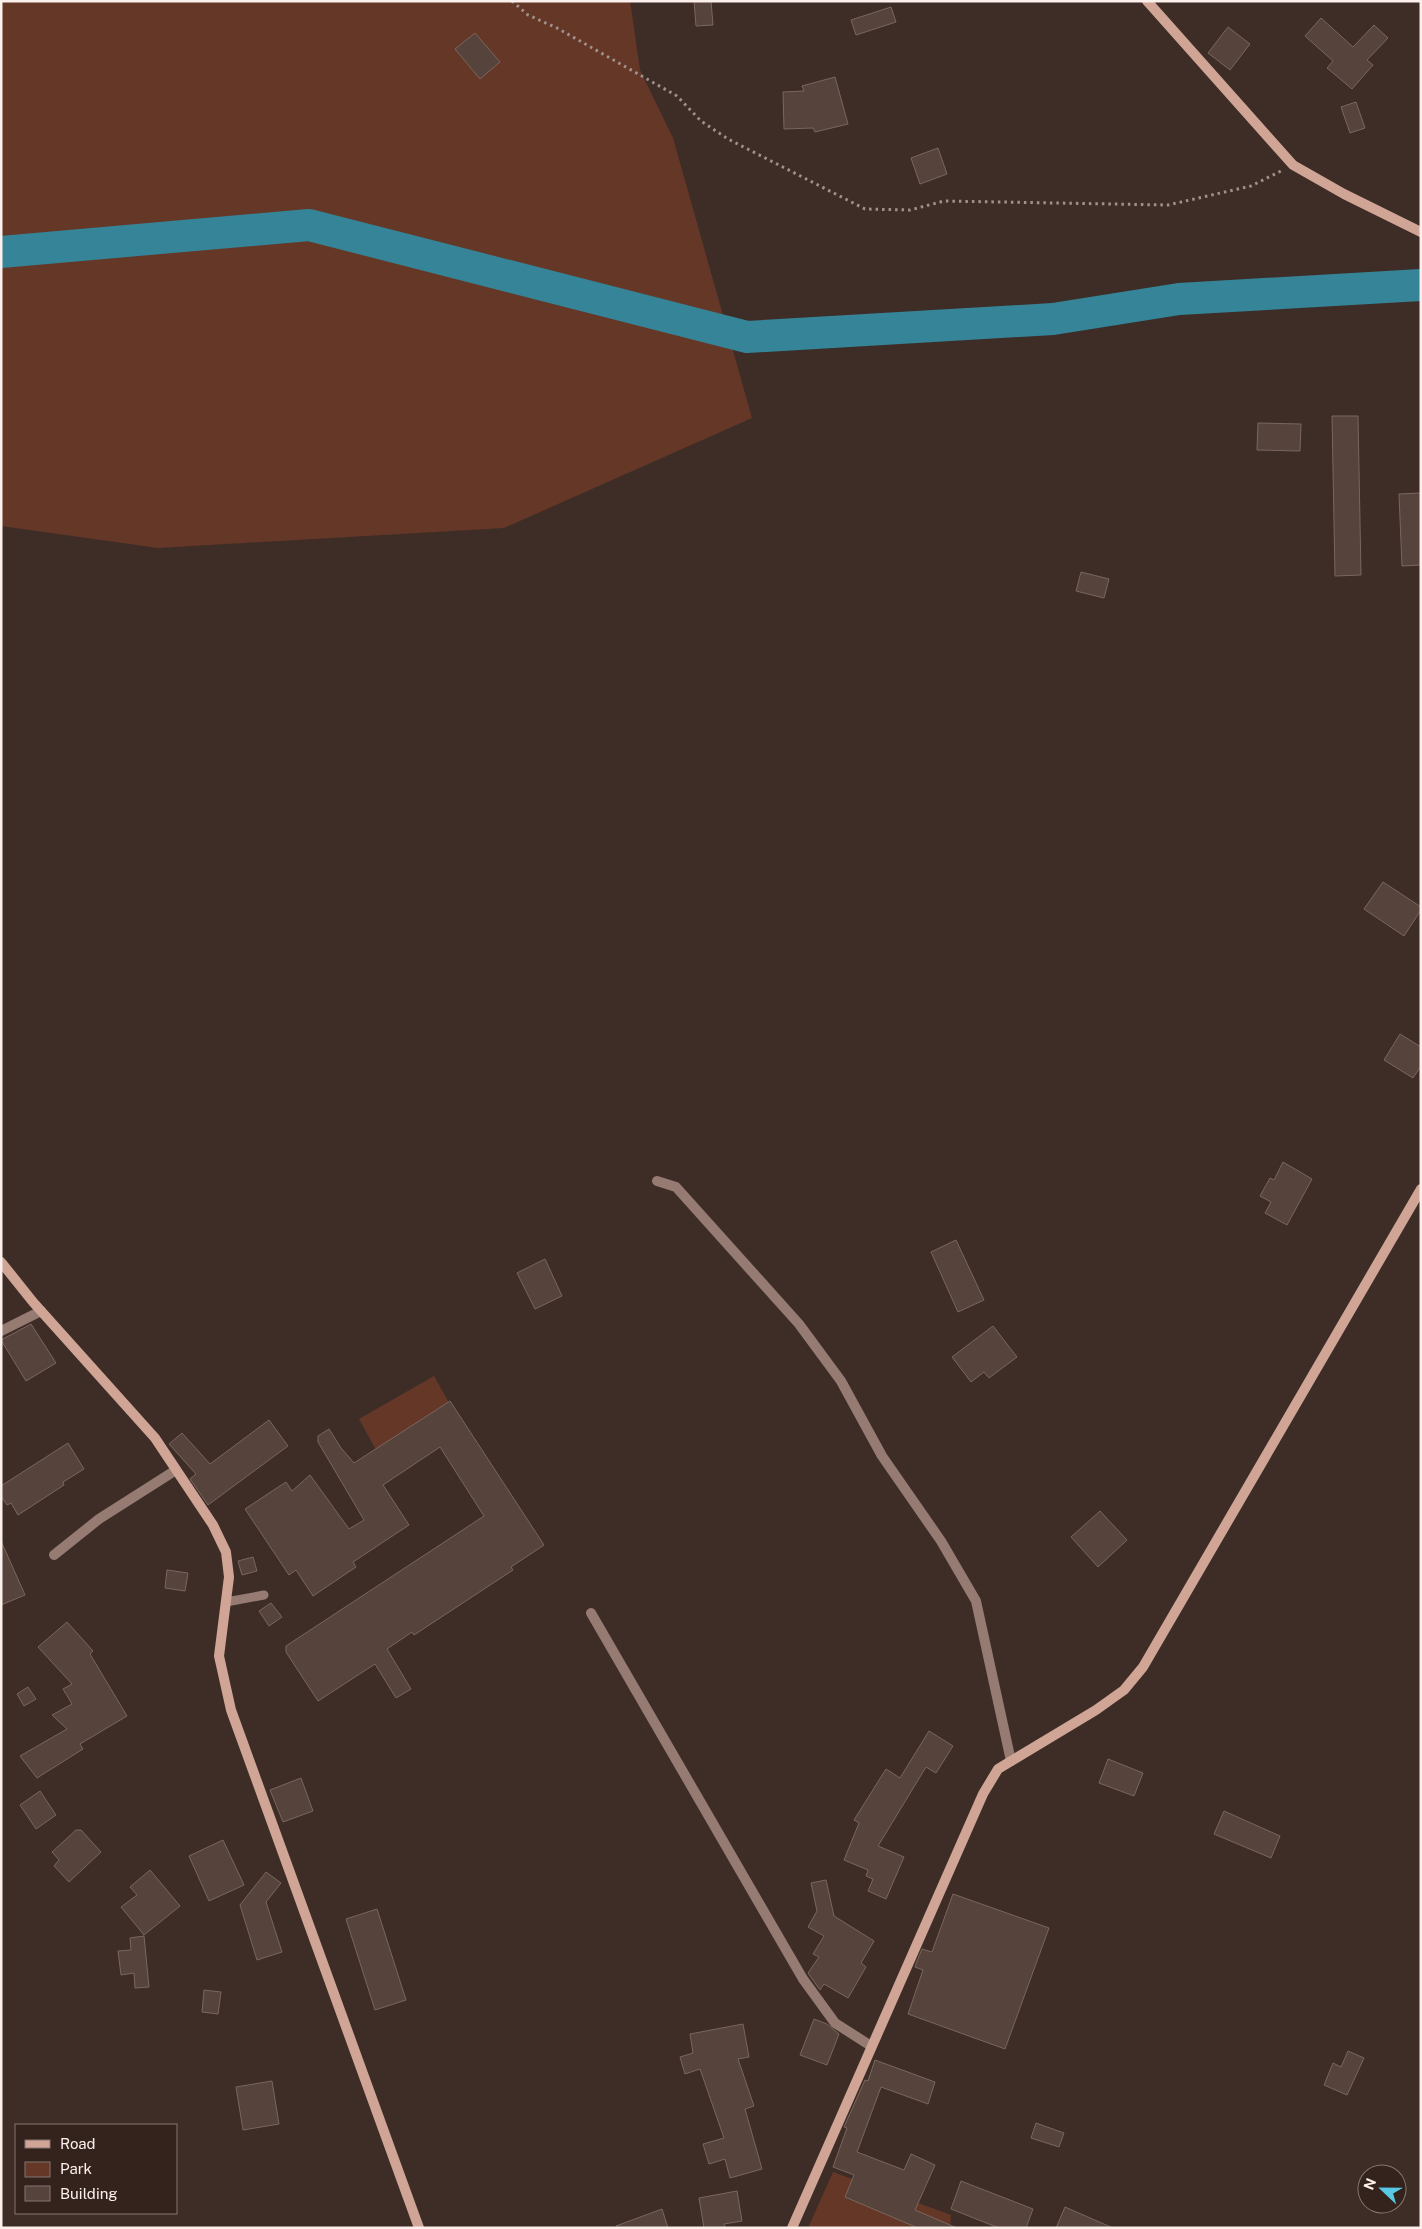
<svg xmlns="http://www.w3.org/2000/svg" width="1422" height="2229" font-family="'Public Sans',sans-serif">
<rect width="100%" height="100%" fill="#3e2d27"/>
<!-- green -->
<g fill="#653727">
<path d="M1,1H630L640,70L673,138L752,418L504,528L158,548L1,526Z"/>
<path d="M434,1376L456,1415L380,1457L359,1419Z"/>
<path d="M833,2172L951,2215L950,2228H808Z"/>
</g>
<g fill="none" stroke-linecap="round" stroke-linejoin="round">
<!-- river -->
<path stroke="#358497" stroke-width="32" d="M1,252L309,225L747,337L1053,319L1179,299L1421,285"/>
</g>
<!-- building -->
<g fill="#55433c" stroke="#7a665f">
<path d="M694,1H711L713,25L696,26Z"/>
<path d="M891,7L896,22L856,35L851,20Z"/>
<path d="M1321,18L1353,47L1374,25L1388,38L1367,60L1373,65L1352,89L1327,68L1333,61L1305,36Z"/>
<path d="M1228,27L1250,44L1230,70L1208,53Z"/>
<path d="M475,33L500,62L480,79L455,49Z"/>
<path d="M835,77L848,124L815,132L813,128L784,129L783,92L804,91L802,86Z"/>
<path d="M1356,102L1365,128L1350,133L1341,107Z"/>
<path d="M938,148L947,174L920,184L911,158Z"/>
<path d="M1332,416H1358L1361,575L1335,576Z"/>
<path d="M1258,423L1301,424L1300,451L1257,450Z"/>
<path d="M1421,493V565L1402,566L1399,494Z"/>
<path d="M1081,572L1109,579L1104,598L1076,591Z"/>
<path d="M1383,882L1421,907V910L1404,936L1364,909Z"/>
<path d="M1400,1034L1421,1047V1066L1413,1078L1384,1060Z"/>
<path d="M1283,1162L1312,1179L1287,1225L1265,1213L1271,1202L1260,1196L1270,1178L1274,1180Z"/>
<path d="M956,1240L984,1300L958,1312L931,1252Z"/>
<path d="M545,1259L562,1296L535,1309L517,1273Z"/>
<path d="M31,1324L56,1363L26,1381L1,1340Z"/>
<path d="M993,1326L1017,1357L989,1378L984,1372L971,1382L952,1357Z"/>
<path d="M450,1401L544,1545L511,1567L513,1570L414,1635L412,1632L387,1649L411,1689L396,1698L375,1664L318,1701L286,1652V1646L484,1516L440,1447L383,1485L409,1525L353,1562L356,1567L313,1596L296,1570L289,1575L245,1509L286,1482L292,1491L310,1475L349,1529L364,1520L318,1442V1436L329,1429L341,1448L354,1463Z"/>
<path d="M269,1420L288,1446L208,1505L190,1479L196,1474L169,1444L182,1433L210,1464Z"/>
<path d="M68,1443L84,1469L63,1482L64,1485L18,1515L11,1503L7,1505L1,1496V1486Z"/>
<path d="M1100,1511L1127,1540L1098,1567L1071,1537Z"/>
<path d="M1,1541L25,1595L1,1605Z"/>
<path d="M253,1557L257,1571L242,1575L238,1561Z"/>
<path d="M167,1570L188,1573L185,1591L165,1588Z"/>
<path d="M271,1603L282,1617L269,1626L259,1611Z"/>
<path d="M67,1622L93,1651L90,1654L127,1716L80,1744L83,1749L37,1778L20,1756L67,1729L52,1715L72,1704L63,1689L72,1684L38,1647Z"/>
<path d="M28,1687L36,1699L24,1706L17,1694Z"/>
<path d="M929,1731L953,1746L936,1773L926,1767L878,1846L904,1857L886,1899L868,1891L873,1879L866,1876L868,1870L844,1860L859,1823L854,1820L886,1769L900,1778Z"/>
<path d="M1108,1759L1143,1773L1134,1796L1099,1783Z"/>
<path d="M301,1778L313,1811L283,1822L270,1790Z"/>
<path d="M40,1791L56,1815L36,1829L20,1805Z"/>
<path d="M1224,1811L1280,1836L1271,1858L1214,1834Z"/>
<path d="M76,1830H81L101,1852L69,1882L54,1866L59,1860L52,1852Z"/>
<path d="M223,1840L244,1885L209,1901L189,1856Z"/>
<path d="M150,1870L180,1906L144,1935L121,1907L137,1895L130,1887Z"/>
<path d="M266,1872L281,1883L266,1902L282,1952L257,1960L240,1905Z"/>
<path d="M826,1880L834,1916L874,1941L861,1963L866,1967L848,1998L824,1984L820,1990L808,1973L819,1957L813,1954L824,1936L808,1927L817,1911L811,1883Z"/>
<path d="M953,1894L1049,1928L1005,2049L908,2014L923,1970L915,1967L917,1961L922,1949L932,1952Z"/>
<path d="M377,1909L406,2000L375,2010L346,1919Z"/>
<path d="M144,1936L149,1987L135,1988L134,1973L121,1975L118,1951L131,1950L130,1938Z"/>
<path d="M204,1990L221,1992L218,2014L202,2012Z"/>
<path d="M814,2019L827,2024L839,2034L827,2065L800,2055Z"/>
<path d="M743,2024L749,2057L738,2059L754,2106L745,2109L762,2169L730,2178L725,2159L709,2164L703,2144L724,2138L700,2069L685,2074L680,2057L693,2053L690,2034Z"/>
<path d="M1348,2051L1364,2058L1347,2095L1324,2085L1333,2063L1341,2067Z"/>
<path d="M875,2060L935,2082L928,2104L881,2087L857,2152L904,2170L911,2154L935,2165L915,2210L957,2228H918L845,2197L854,2175L833,2167L847,2128L844,2127L865,2080L868,2081Z"/>
<path d="M272,2081L279,2124L243,2130L236,2087Z"/>
<path d="M1036,2123L1064,2133L1059,2147L1031,2138Z"/>
<path d="M961,2181L1033,2209L1026,2228H999L951,2209Z"/>
<path d="M737,2191L742,2221L724,2224L725,2228H704L699,2198Z"/>
<path d="M1065,2207L1113,2228H1056Z"/>
<path d="M662,2209L668,2228H616V2226Z"/>
</g>
<g fill="none" stroke-linecap="round" stroke-linejoin="round">
<!-- path -->
<path stroke="#9f918c" stroke-width="3" stroke-dasharray="2.5 4" stroke-linecap="butt" d="M512,1L528,15L557,28L677,96L701,121L728,139L865,209L910,210L944,201L1168,205L1251,186L1281,171"/>
<!-- lane -->
<path stroke="#967b72" stroke-width="9" d="M226,1602L264,1595"/>
<!-- street -->
<g stroke="#967b72" stroke-width="10">
<path d="M657,1181L676,1187L799,1324L841,1381L882,1456L941,1541L976,1601L1011,1761"/>
<path d="M1,1331L41,1311"/>
<path d="M54,1555L99,1519L176,1470"/>
<path d="M591,1613L803,1979L835,2023L871,2046"/>
</g>
<!-- secondary -->
<g stroke="#d0a596" stroke-width="10">
<path d="M1147,1L1293,165L1344,194L1421,232"/>
<path d="M1,1262L33,1302L155,1438L213,1525L226,1552L229,1577L219,1656L231,1710L419,2228"/>
<path d="M792,2228L983,1794L998,1769L1096,1710L1124,1690L1143,1667L1421,1189"/>
</g>
</g>
<!-- border -->
<rect width="1422" height="2229" fill="none" stroke="#fcf0ec" stroke-width="5"/>
<!-- legend -->
<rect x="15" y="2124" width="162" height="90" fill="#34231d" stroke="#847570"/>
<rect x="25" y="2140" width="25" height="8" fill="#d0a596" stroke="#847570"/>
<text x="60" y="2149" font-size="15" fill="#fcf0ec">Road</text>
<rect x="25" y="2162" width="25" height="15" fill="#653727" stroke="#847570"/>
<text x="60" y="2174" font-size="15" fill="#fcf0ec">Park</text>
<rect x="25" y="2186" width="25" height="15" fill="#55433c" stroke="#847570"/>
<text x="60" y="2199" font-size="15" fill="#fcf0ec">Building</text>
<!-- north arrow -->
<g transform="translate(1382 2189) rotate(292)"><circle r="24" fill="#34231d" stroke="#847570"/>
<path d="M0-4L9 19L0 12L-9 19Z" fill="#59c8e4"/>
<text y="-8" font-size="14" font-weight="bold" text-anchor="middle" fill="#fcf0ec">N</text>
</g>
</svg>
